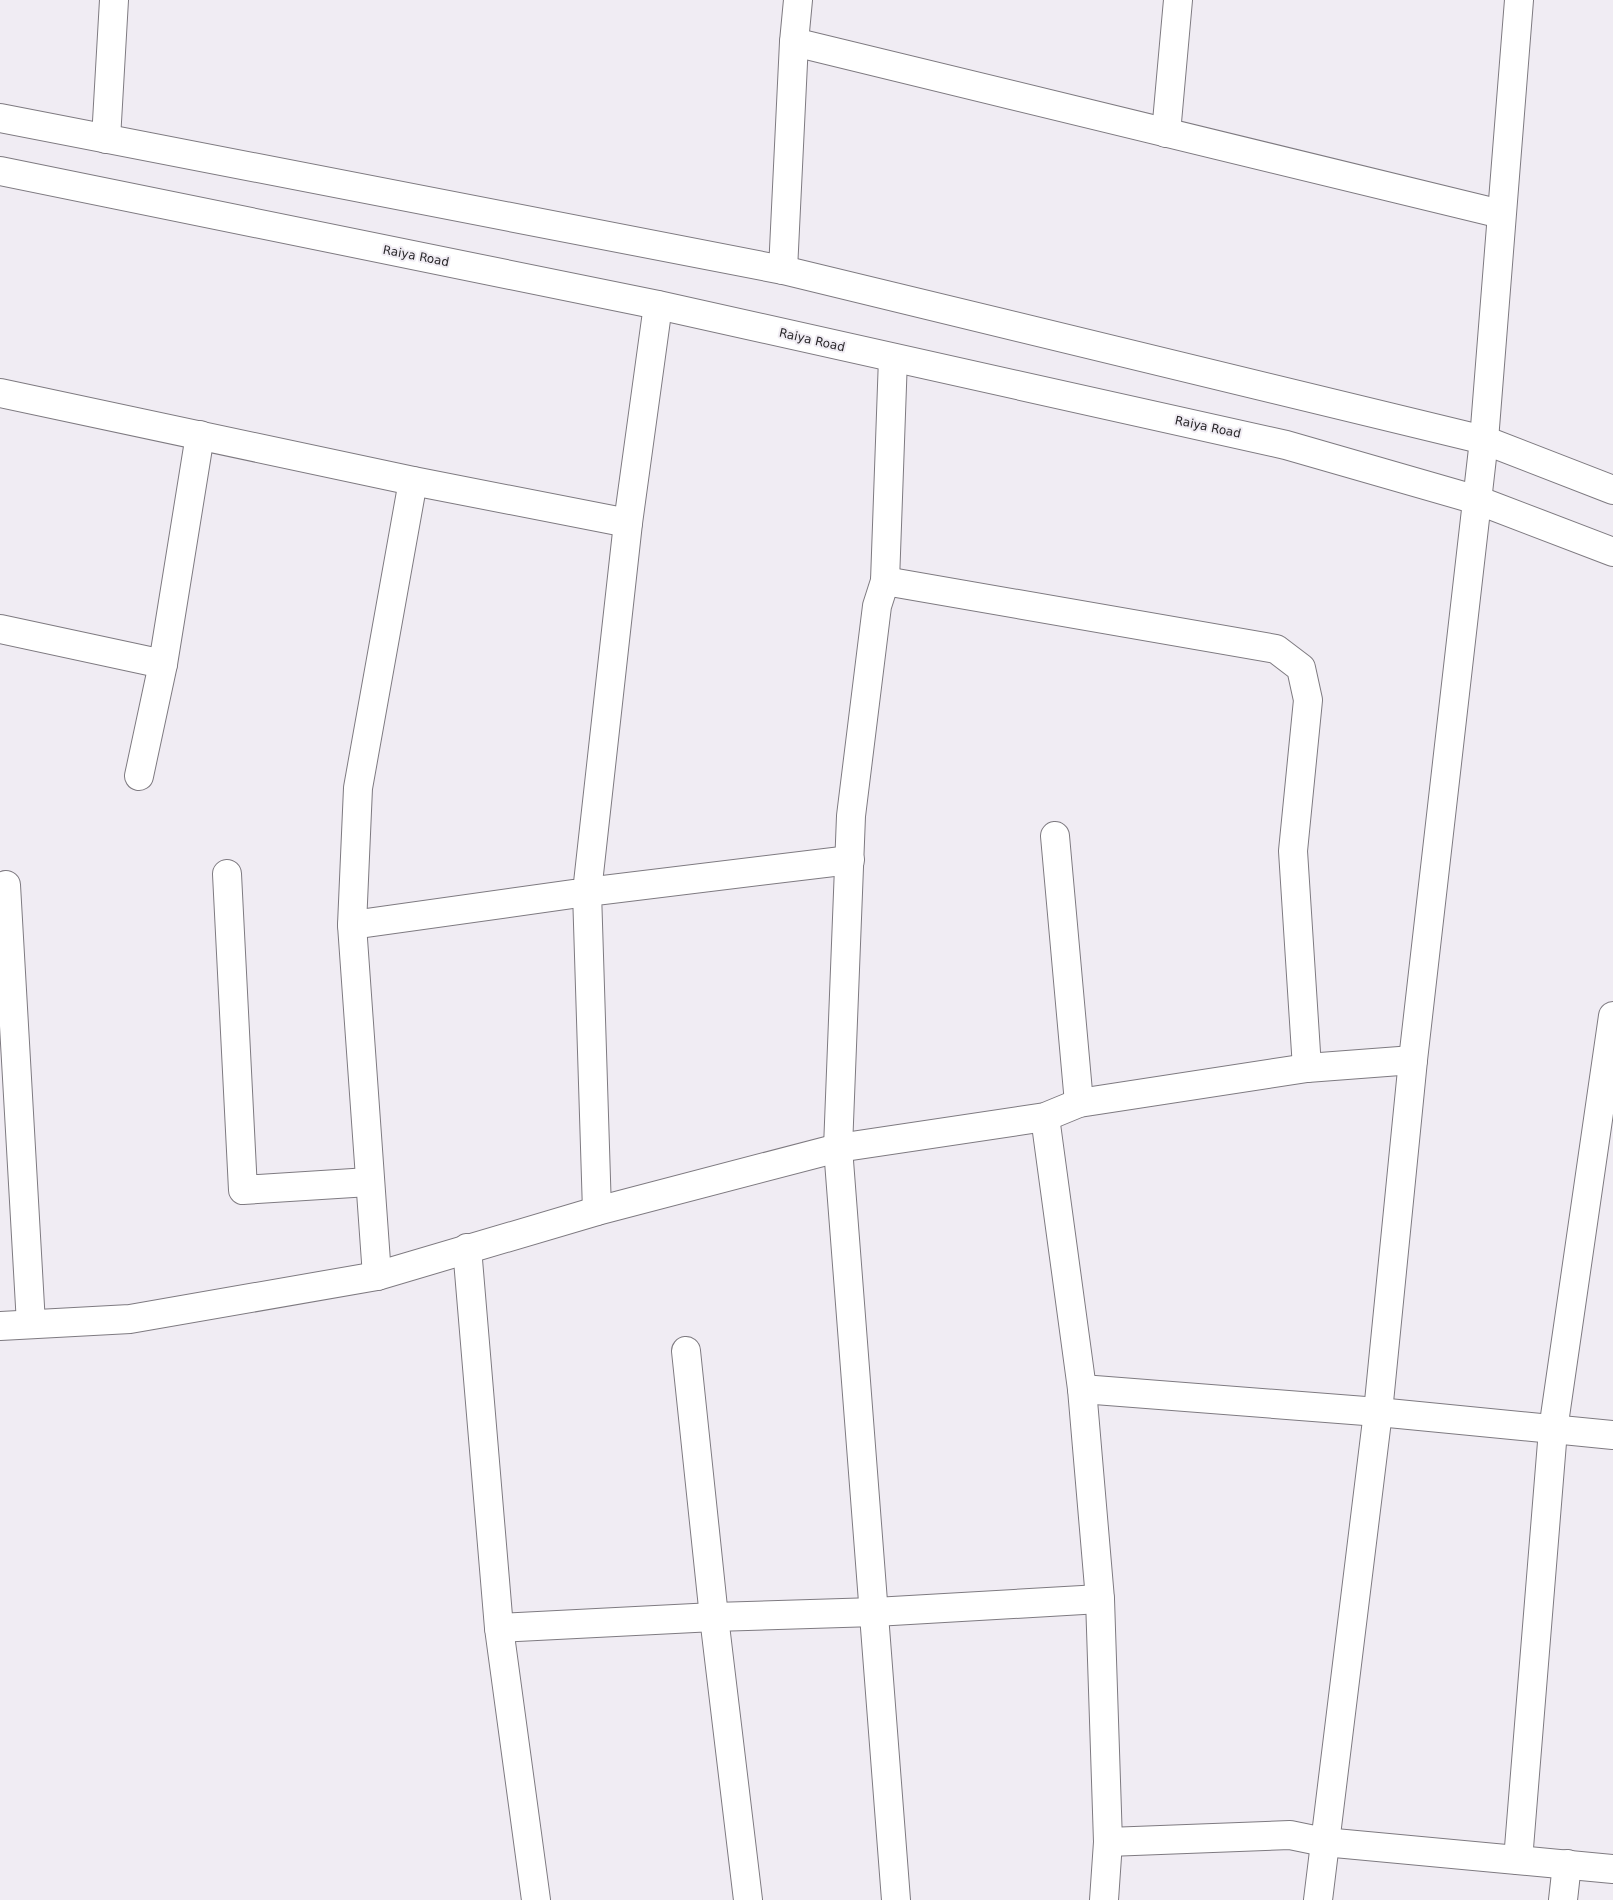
<svg xmlns="http://www.w3.org/2000/svg" width="1613" height="1900" font-family="'DejaVu Sans',sans-serif">
<rect width="100%" height="100%" fill="#f0ecf3"/>
<g fill="none" stroke-linecap="round" stroke-linejoin="round">
<defs>
<g id="minor">
<path d="M794,42L1501,214"/>
<path d="M0,118L783,270L1484,440L1613,490"/>
<path d="M1166,133L1178,0"/>
<path d="M106,139L114,0"/>
<path d="M0,171L658,305L1286,445L1477,500L1613,552"/>
<path d="M783,270L794,42L798,0"/>
<path d="M893,358L885,581L877,606L851,816L838,1148L896,1900"/>
<path d="M0,393L413,481L628,523L658,305"/>
<path d="M885,581L1276,649L1301,668L1308,700L1293,851L1307,1068"/>
<path d="M0,629L163,664L200,435"/>
<path d="M139,776L163,664"/>
<path d="M1055,836L1079,1103"/>
<path d="M227,874L243,1190L369,1182"/>
<path d="M6,885L31,1324"/>
<path d="M352,925L587,892L628,523"/>
<path d="M1045,1117L1082,1389L1100,1599L1108,1842L1290,1835L1324,1842L1613,1869"/>
<path d="M597,1211L587,892L850,860"/>
<path d="M467,1248L499,1628L536,1900"/>
<path d="M377,1276L352,925L358,788L413,481"/>
<path d="M0,1326L130,1319L377,1276L597,1211L838,1148L1045,1117L1079,1103L1307,1068L1413,1060"/>
<path d="M686,1351L714,1617L748,1900"/>
<path d="M1082,1389L1378,1412L1613,1435"/>
<path d="M499,1628L714,1617L875,1612L1100,1599"/>
<path d="M1518,1860L1553,1430L1613,1016"/>
<path d="M1104,1900L1108,1842"/>
<path d="M1318,1900L1378,1412L1413,1060L1484,440L1519,0"/>
<path d="M1563,1900L1567,1864"/>
</g>
</defs>
<!-- minor casing -->
<use href="#minor" stroke="#7e7a80" stroke-width="30"/>
<!-- minor -->
<use href="#minor" stroke="#fff" stroke-width="28"/>
</g>
<g text-anchor="middle" stroke-width="4" stroke-linejoin="round" paint-order="stroke">
<!-- street labels -->
<g font-size="12" fill="#282629" stroke="#f0ecf3">
<text transform="translate(416 256) rotate(11)" y="4">Raiya Road</text>
<text transform="translate(812 340) rotate(13)" y="4">Raiya Road</text>
<text transform="translate(1208 427) rotate(12)" y="4">Raiya Road</text>
</g>
</g>
</svg>
